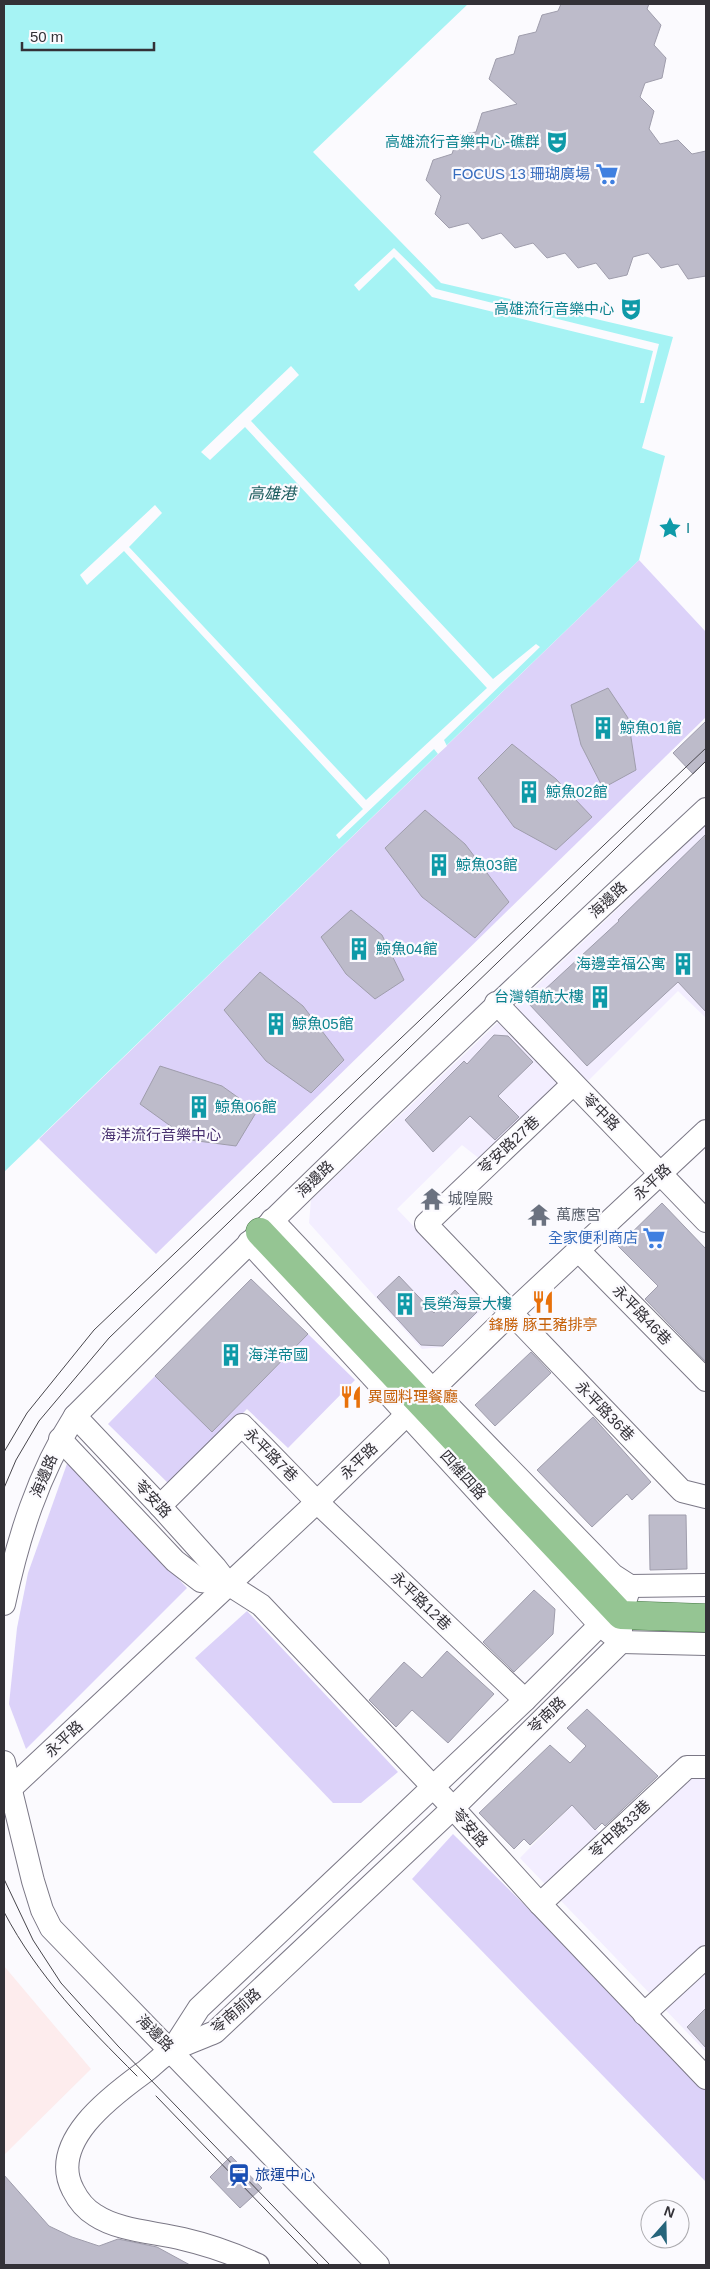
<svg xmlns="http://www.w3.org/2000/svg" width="710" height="2269" font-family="Helvetica,'Noto Sans TC',sans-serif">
<rect width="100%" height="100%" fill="#fbfafe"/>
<!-- commercial -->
<g fill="#f3eeff">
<path d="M706,825V1018L678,991L589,1080L555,1087L481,1160L462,1145L397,1209L488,1304L442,1347L422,1349L309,1223L311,1200Z"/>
<path d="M696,1774L706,1775V2052L520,1858L573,1804L614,1849Z"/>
</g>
<!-- industrial -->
<path fill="#fdeced" d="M4,1966L91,2069L4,2155Z"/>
<!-- green -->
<g fill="#dcd2f9">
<path d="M639,560L706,632V717L156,1254L39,1139Z"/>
<path d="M308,1334L355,1380L288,1448L247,1409L171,1486L108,1424L155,1376L212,1432Z"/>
<path d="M68,1461L187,1588L26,1749L9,1704L17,1628L28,1573Z"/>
<path d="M247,1611L398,1772L361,1803H333L195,1658Z"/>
<path d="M453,1834L706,2085V2182L412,1879Z"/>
</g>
<!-- water -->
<path fill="#a6f3f4" d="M4,4H468L313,152L441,283L673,337L642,448L665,456L639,560L4,1172Z"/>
<!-- pier -->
<g fill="#fbfafe">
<path d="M394,248L436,289L659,344L644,403H640L653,351L432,297L394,257L359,291L354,285Z"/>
<path d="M291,366L299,375L251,421L493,679L536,644L540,647L444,740L447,746L438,754L434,749L339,839L336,835L363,809L124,551L87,585L80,575L155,505L162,513L129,547L366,800L487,688L245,427L210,460L201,452Z"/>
</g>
<!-- building -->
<g fill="#bdbbca" stroke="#9f9dac">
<path d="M561,4H649L647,9L661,25L654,45L666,58L662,78L645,83L640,97L654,111L649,129L660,144L678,140L692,154L706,151V276L688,279L678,264L661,268L648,253L633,257L627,275L609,279L596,263L578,268L565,253L547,258L533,243L515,248L501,233L482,239L468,223L449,228L435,214L441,196L426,180L433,160L452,154L458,135L476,132L482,113L517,104L489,79L496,59L514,54L519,36L536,32L542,15L558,11Z"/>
<path d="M608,688L628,718L636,770L603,788L581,745L571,705Z"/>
<path d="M706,721V761L693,774L673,753Z"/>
<path d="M512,744L556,779L592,817L556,850L514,827L478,778Z"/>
<path d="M425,810L465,844L509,902L475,938L422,897L385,848Z"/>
<path d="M706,834V1012L678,982L587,1066L529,1004L619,921L618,920Z"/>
<path d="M351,910L382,935L404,980L375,999L346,974L321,937Z"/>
<path d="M260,972L303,1006L344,1060L311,1093L266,1061L224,1010Z"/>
<path d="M494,1035L508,1036L533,1062L498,1096L519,1117L495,1140L470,1116L433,1152L405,1120L464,1061L467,1064Z"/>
<path d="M160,1066L222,1086L257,1111L236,1146L190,1140L140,1104Z"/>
<path d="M662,1203L706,1249V1362L645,1299L658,1286L618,1246Z"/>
<path d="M399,1276L434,1313L455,1290L477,1312L443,1346L421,1345L377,1297Z"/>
<path d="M251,1279L308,1334L212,1432L155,1376Z"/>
<path d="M531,1352L551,1373L495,1426L475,1405Z"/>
<path d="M593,1417L651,1482L632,1500L627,1494L592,1527L537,1470Z"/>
<path d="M649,1515H686L687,1569L650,1570Z"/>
<path d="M534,1590L555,1609L553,1634L514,1672L483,1642Z"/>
<path d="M447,1651L494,1694L448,1743L412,1710L396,1727L369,1700L404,1662L422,1678Z"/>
<path d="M587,1709L658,1776L605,1826L602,1823L595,1830L572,1805L530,1845L524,1839L514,1849L479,1813L550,1745L570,1763L586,1746L567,1728Z"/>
<path d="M706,2008V2048L687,2027Z"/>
<path d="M231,2156L262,2188L240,2208L210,2177Z"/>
<path d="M4,2175L49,2226L72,2237L99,2246L118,2239L157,2247L190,2265H4Z"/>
</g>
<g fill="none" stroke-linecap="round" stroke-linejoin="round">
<defs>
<g id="minor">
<path d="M496,1003L706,1221"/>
<path d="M573,1084L426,1224L682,1491L706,1497"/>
<path d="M272,1220L432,1389L613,1575L630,1586L706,1585"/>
<path d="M249,1242L600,1625L621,1642L706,1644"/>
<path d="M578,1250L706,1380"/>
<path d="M75,1416L160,1506L215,1567L228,1584L261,1605L453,1808L540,1904L706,2078"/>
<path d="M60,1439L175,1561L201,1581L228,1584"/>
<path d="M160,1506L242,1425L317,1502L525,1700"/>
<path d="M4,1604C18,1538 38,1474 75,1416C281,1209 492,1007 706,809"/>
<path d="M4,1762L33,1881L42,1910L51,1928L378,2265"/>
<path d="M9,1790L317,1502L511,1313L706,1131"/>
<path d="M540,1904L687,1767H706"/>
<path d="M644,2014L706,1957"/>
<path d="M172,2050L199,2008L525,1700L600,1625L613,1619"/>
<path d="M258,2265C234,2254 209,2245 183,2239C155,2232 119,2231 95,2215C85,2209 78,2200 73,2190C48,2143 110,2097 143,2073C153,2066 162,2055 173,2050C186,2043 202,2038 215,2032L453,1808L621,1642V1615L630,1586"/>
</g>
<path id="major" d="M260,1232L621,1615L706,1618"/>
</defs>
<!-- minor casing -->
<use href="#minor" stroke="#7b7886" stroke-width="24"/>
<!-- major casing -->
<use href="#major" stroke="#457844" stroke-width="29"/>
<!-- minor -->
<use href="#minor" stroke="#fff" stroke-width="22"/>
<!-- major -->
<use href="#major" stroke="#95c593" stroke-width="28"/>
<!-- tram -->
<g stroke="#48464c" stroke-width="1">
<path d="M4,1452L27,1413L94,1330L706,748"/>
<path d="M4,1488L16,1460L39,1421L109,1338L706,761"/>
<path d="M4,1879L33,1940L61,1983L118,2046L330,2265"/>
<path d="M4,1912C39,1978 85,2024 137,2076"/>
<path d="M156,2096L319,2265"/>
</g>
</g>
<!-- icons -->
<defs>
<symbol id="theatre-bare" viewBox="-9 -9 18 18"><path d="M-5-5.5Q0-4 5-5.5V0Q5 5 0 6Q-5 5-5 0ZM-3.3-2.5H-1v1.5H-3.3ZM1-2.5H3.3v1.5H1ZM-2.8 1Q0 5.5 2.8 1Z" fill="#0f9aa8" stroke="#fbfafe" stroke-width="2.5" paint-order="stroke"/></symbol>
<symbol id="supermarket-bare" viewBox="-9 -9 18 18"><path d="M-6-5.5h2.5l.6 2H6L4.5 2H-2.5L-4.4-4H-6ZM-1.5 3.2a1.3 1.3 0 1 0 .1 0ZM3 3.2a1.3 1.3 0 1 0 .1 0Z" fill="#3f7fe0" stroke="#fbfafe" stroke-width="2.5" paint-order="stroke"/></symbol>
<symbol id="sight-bare" viewBox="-9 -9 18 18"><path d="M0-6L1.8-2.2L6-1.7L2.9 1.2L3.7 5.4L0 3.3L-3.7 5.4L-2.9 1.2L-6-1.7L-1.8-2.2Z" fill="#0f9aa8" stroke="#fbfafe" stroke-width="2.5" paint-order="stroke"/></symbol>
<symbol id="building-bare" viewBox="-9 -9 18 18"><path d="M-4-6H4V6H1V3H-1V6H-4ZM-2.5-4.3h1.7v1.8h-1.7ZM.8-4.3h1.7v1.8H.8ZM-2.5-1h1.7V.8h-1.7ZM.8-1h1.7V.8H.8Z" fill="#0f9aa8" stroke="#fbfafe" stroke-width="2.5" paint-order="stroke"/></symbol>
<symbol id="temple-bare" viewBox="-9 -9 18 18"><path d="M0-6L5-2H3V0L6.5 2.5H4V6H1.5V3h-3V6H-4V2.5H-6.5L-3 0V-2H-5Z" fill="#6b7280" stroke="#fbfafe" stroke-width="2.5" paint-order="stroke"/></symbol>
<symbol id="restaurant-bare" viewBox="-9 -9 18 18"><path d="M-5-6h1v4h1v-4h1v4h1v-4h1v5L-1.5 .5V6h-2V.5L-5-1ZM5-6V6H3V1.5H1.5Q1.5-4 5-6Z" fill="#e8710a" stroke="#fbfafe" stroke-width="2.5" paint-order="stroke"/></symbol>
<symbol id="station-bare" viewBox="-9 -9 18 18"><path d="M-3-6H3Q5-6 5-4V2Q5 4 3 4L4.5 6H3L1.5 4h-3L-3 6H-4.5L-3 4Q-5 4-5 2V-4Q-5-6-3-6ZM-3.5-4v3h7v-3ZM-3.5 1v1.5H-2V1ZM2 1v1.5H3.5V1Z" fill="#1a4fb4" stroke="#fbfafe" stroke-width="2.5" paint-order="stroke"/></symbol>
</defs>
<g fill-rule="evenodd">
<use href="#theatre-bare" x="541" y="126" width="32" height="32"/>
<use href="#supermarket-bare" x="591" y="158" width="32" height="32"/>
<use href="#theatre-bare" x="615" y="293" width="32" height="32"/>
<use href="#sight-bare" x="654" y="512" width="32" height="32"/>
<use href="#building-bare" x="587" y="712" width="32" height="32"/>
<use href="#building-bare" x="513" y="776" width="32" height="32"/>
<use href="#building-bare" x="423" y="849" width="32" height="32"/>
<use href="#building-bare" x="343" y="933" width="32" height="32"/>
<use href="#building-bare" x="667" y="948" width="32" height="32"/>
<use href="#building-bare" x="584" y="981" width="32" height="32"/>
<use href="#building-bare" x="260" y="1008" width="32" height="32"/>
<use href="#building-bare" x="183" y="1091" width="32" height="32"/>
<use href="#temple-bare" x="416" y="1183" width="32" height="32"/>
<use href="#temple-bare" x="523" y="1199" width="32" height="32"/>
<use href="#supermarket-bare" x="638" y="1222" width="32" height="32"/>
<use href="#restaurant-bare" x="527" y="1286" width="32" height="32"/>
<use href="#building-bare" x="389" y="1288" width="32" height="32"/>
<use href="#building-bare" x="215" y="1339" width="32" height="32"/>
<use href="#restaurant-bare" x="335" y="1381" width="32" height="32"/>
<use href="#station-bare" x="223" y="2159" width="32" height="32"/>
</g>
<g text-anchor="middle" stroke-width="4.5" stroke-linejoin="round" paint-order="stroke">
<!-- culture labels -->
<g font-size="15" fill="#0d838f" stroke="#fbfafe" text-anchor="start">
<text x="540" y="147" text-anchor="end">高雄流行音樂中心-礁群</text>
<text x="614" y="314" text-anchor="end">高雄流行音樂中心</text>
<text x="686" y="533">I</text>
<text x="620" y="733">鯨魚01館</text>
<text x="546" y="797">鯨魚02館</text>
<text x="456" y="870">鯨魚03館</text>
<text x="376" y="954">鯨魚04館</text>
<text x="666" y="969" text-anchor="end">海邊幸福公寓</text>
<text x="584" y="1002" text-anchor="end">台灣領航大樓</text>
<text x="292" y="1029">鯨魚05館</text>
<text x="215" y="1112">鯨魚06館</text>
<text x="422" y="1309">長榮海景大樓</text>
<text x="248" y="1360">海洋帝國</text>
</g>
<!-- shop labels -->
<g font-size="15" fill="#366cbe" stroke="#fbfafe" text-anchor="end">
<text x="590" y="179">FOCUS 13 珊瑚廣場</text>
<text x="638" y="1243">全家便利商店</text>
</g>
<!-- street labels -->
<g font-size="15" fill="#333137" stroke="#fbfafe">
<text transform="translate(608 900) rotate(-43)" y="5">海邊路</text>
<text transform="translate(601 1112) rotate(45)" y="5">苓中路</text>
<text transform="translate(509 1145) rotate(-43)" y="5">苓安路27巷</text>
<text transform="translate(315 1179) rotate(-44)" y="5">海邊路</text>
<text transform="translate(652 1182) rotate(-43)" y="5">永平路</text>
<text transform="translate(642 1315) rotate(46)" y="5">永平路46巷</text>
<text transform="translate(605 1411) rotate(46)" y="5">永平路36巷</text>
<text transform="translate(271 1455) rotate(45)" y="5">永平路7巷</text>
<text transform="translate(359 1461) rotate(-44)" y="5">永平路</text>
<text transform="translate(463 1475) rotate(48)" y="5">四維四路</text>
<text transform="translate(44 1476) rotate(-67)" y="5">海邊路</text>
<text transform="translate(153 1499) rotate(47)" y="5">苓安路</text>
<text transform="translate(421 1601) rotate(44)" y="5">永平路12巷</text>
<text transform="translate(547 1715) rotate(-44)" y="5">苓南路</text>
<text transform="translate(64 1739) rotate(-43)" y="5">永平路</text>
<text transform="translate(470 1828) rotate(49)" y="5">苓安路</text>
<text transform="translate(620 1829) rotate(-43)" y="5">苓中路33巷</text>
<text transform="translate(236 2011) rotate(-41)" y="5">苓南前路</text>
<text transform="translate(155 2033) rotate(45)" y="5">海邊路</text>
</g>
<!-- park labels -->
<g font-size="15" fill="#483170" stroke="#fbfafe">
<text x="161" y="1140">海洋流行音樂中心</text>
</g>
<!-- worship labels -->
<g font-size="15" fill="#5b616d" stroke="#fbfafe" text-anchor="start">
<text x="448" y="1204">城隍殿</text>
<text x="556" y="1220">萬應宮</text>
</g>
<!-- food labels -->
<g font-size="15" fill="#c56008" stroke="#fbfafe">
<text x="543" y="1330">鋒勝 豚王豬排亭</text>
<text x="368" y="1402" text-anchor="start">異國料理餐廳</text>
</g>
<!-- transit labels -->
<g font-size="15" fill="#164399" stroke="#fbfafe" text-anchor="start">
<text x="255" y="2180">旅運中心</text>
</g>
<!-- water labels -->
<g font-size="16" font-style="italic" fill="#1c5c5e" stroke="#fbfafe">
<text x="272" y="499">高雄港</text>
</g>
</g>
<!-- border -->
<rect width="710" height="2269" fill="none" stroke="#333137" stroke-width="10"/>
<!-- north arrow -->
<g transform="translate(665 2224) rotate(20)"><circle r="24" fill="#fbfafe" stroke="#abaaae"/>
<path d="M0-4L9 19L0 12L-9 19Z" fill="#26657b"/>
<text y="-8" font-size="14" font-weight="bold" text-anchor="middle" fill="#333137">N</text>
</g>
<!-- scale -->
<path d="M22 42v8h132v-8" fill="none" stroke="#333137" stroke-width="2.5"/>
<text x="30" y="42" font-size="15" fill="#333137" stroke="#fbfafe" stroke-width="4" paint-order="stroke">50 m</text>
</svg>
